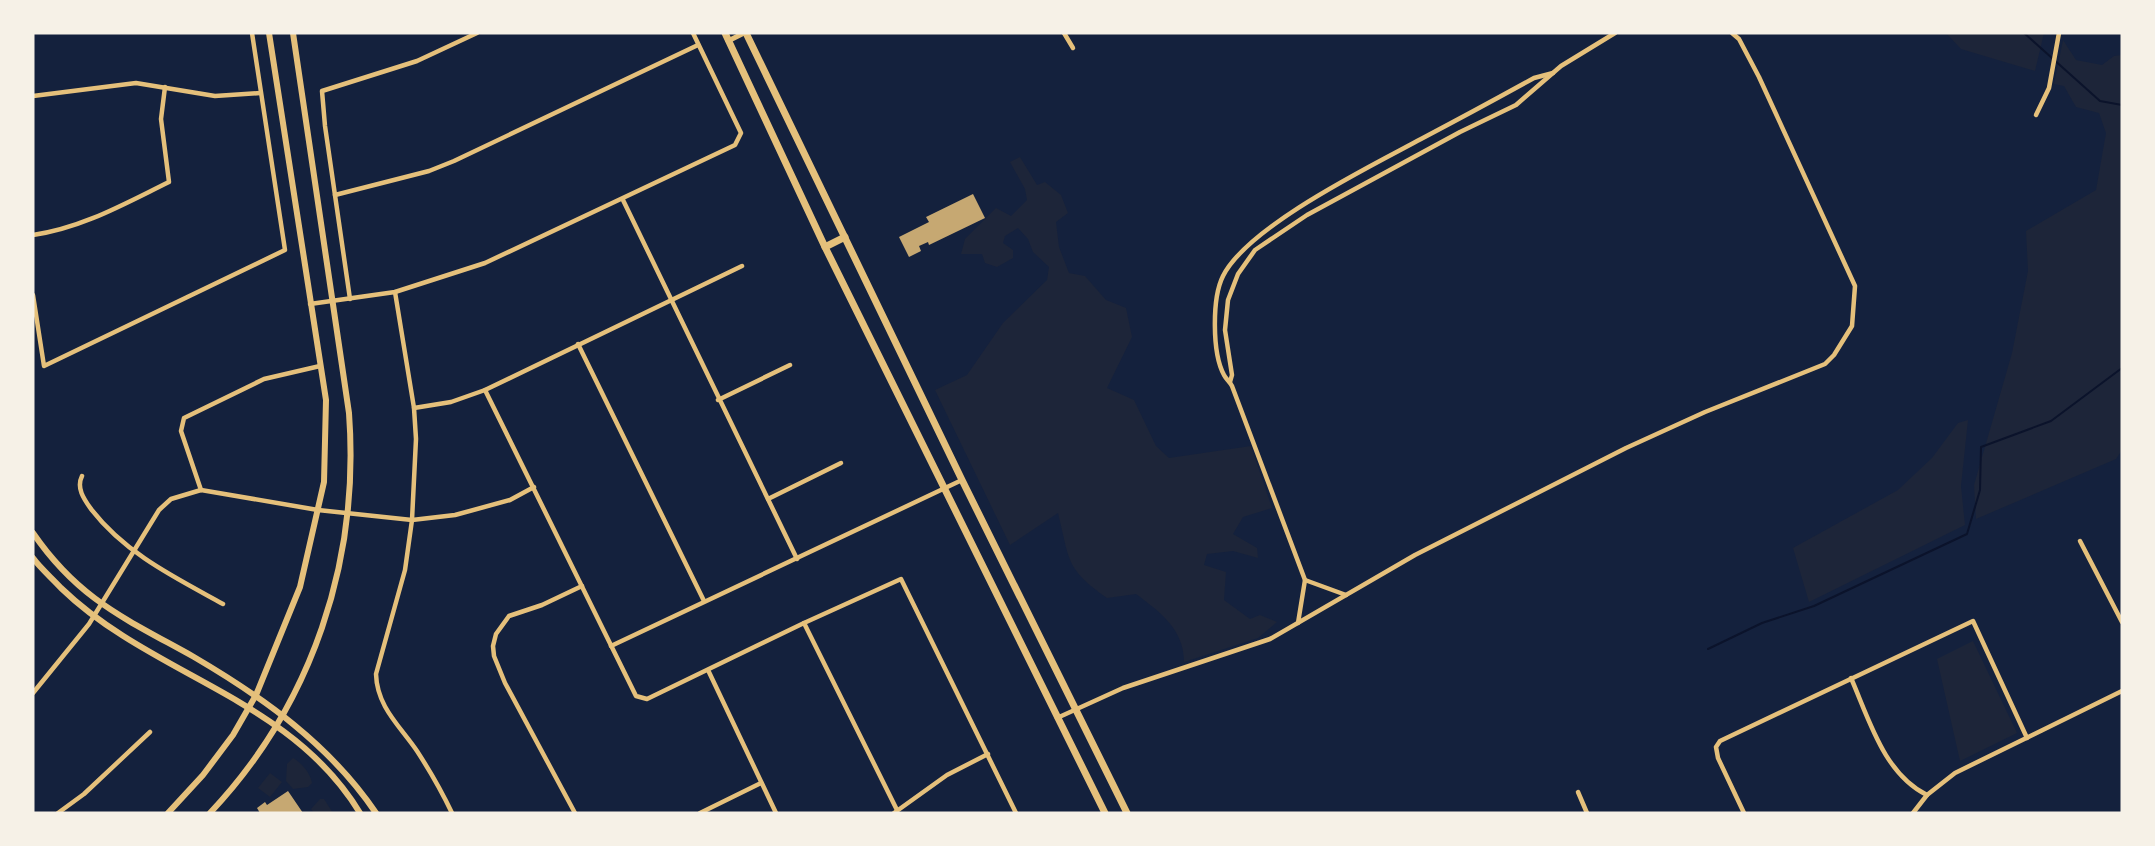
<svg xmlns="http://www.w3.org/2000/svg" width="2155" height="846" font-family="'Fira Sans Condensed',sans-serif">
<rect width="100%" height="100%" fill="#14213d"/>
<!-- green -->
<g fill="#1d2539">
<path d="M1946,33H2044L2035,71L1961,49Z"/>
<path d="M2063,40L2076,60L2102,65L2114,56L2122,55V450L2116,459L1976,519L1974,485L2012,353L2028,271L2026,231L2096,190L2106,133L2099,113L2076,107L2064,86L2054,84Z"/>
<path d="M1020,157L1037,185L1045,182L1061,195L1068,213L1056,222L1059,247L1069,273L1085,276L1106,300L1126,308L1132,337L1107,388L1134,400L1156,446L1169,458L1251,446L1272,508L1243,517L1233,534L1257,548L1258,558L1233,551L1207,554L1204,565L1226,572L1224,600L1250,619L1260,615L1277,622L1258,638L1184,662C1184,629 1160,612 1136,594L1107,598C1065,568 1070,561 1058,513L1010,545L935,390L967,375L1003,323L1047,280L1049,267L1033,252L1028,239L1018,228L1005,236L1003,243L1013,250V258L997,267L985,263L982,254H961L965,239L996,208L1011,216L1027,200L1025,189L1010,162Z"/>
<path d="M1968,420L1961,486L1965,525L1809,602L1793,548L1898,490L1932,458L1958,423Z"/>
<path d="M1973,641L2017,733L1960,761L1937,659Z"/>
<path d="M293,758C302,763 310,773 312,783L308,787L293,789L286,781L287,764Z"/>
<path d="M270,773L282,782L270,797L258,788Z"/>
<path d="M320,799H324L333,813H314L311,809Z"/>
</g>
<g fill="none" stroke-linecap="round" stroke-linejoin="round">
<!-- stream -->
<g stroke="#0b132b" stroke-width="2">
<path d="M2024,33L2100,101L2122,105"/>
<path d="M1708,649L1762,623L1814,606L1967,534L1980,490L1981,447L2051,421L2122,368"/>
</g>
</g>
<!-- building -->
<g fill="#c6a872">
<path d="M973,194L985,218L929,245L928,242L919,246L921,251L909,257L899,237L929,222L926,217Z"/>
<path d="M288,791L303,813H260L257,808L265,802L267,805Z"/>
</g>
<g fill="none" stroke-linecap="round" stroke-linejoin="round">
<!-- minor -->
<g stroke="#e5c07b" stroke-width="4.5">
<path d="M1064,33L1073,48"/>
<path d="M33,96L136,83L215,96L260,93"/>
<path d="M2036,115L2049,88L2059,33"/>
<path d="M335,195L429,171L454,161L698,45"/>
<path d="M623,200L797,559"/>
<path d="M33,235C82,228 124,204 169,182L161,119L165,87"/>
<path d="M395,292L414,408L416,439L412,520L405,570L376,674C377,707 400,726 417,751C430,771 442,792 452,813"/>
<path d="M33,295L44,366L285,250L252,33"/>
<path d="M350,299L325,126L322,91L417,61L477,33"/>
<path d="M310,304L395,292L485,263L735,145L741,133L693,33"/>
<path d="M578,344L704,601"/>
<path d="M1230,382L1232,375L1225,330L1228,300L1238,274L1255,250L1307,215L1460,132L1516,105L1561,66L1615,33"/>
<path d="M485,390L636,696L647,699L804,623L901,579L1016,813"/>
<path d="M718,400L790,365"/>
<path d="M414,408L451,402L485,390L742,266"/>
<path d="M82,476C76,488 84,499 91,509C126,554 174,577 223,604"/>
<path d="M201,490L181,431L184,418L264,379L320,366"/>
<path d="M768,499L841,463"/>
<path d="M2080,541L2122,622"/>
<path d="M1305,580L1346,595"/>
<path d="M804,623L897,810"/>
<path d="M1298,623L1305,580L1232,386C1230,382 1226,379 1224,375C1212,353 1212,298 1223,276C1248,226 1371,166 1421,139C1459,119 1496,99 1534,78L1553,73"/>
<path d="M611,646L962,480"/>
<path d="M708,670L776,813"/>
<path d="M1851,678C1869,719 1884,774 1927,795"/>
<path d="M33,693L89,624L159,510L171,499L201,490L318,510L412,520L455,515L510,500L534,487"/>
<path d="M1057,718L1123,688L1270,639L1415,555L1626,448L1705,412L1825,364L1834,355L1852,326L1855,286L1759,77L1739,39L1732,33"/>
<path d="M1578,792L1587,813"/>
<path d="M58,813L84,794L150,732"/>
<path d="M575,813L505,683L494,656L493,646L496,634L509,616L542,605L582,586"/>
<path d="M700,813L761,783"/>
<path d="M894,813L947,775L988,754"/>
<path d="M1744,813L1718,758L1716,747L1720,741L1973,621L2027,738"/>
<path d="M1913,813L1927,795L1955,773L2122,691"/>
</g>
<!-- tertiary -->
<path stroke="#e5c07b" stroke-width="5" d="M728,41L744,33"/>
<!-- secondary -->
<g stroke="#e5c07b" stroke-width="6">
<path d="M33,533C79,600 126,619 194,657C264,698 330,745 376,813"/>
<path d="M33,558C41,569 52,578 61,588C153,677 290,697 360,813"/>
<path d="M168,813L203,775L233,735L256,695L300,587L324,482L326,400L269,33"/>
<path d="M210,813C312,705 360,561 349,413L293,33"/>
</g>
<!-- primary -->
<g stroke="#e5c07b" stroke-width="7">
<path d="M725,33L825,247L1105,813"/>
<path d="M746,33L962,480L1127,813"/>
<path d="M825,247L845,237"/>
</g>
</g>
<!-- border -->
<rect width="2155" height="846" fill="none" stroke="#f6f1e7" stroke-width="69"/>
</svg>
